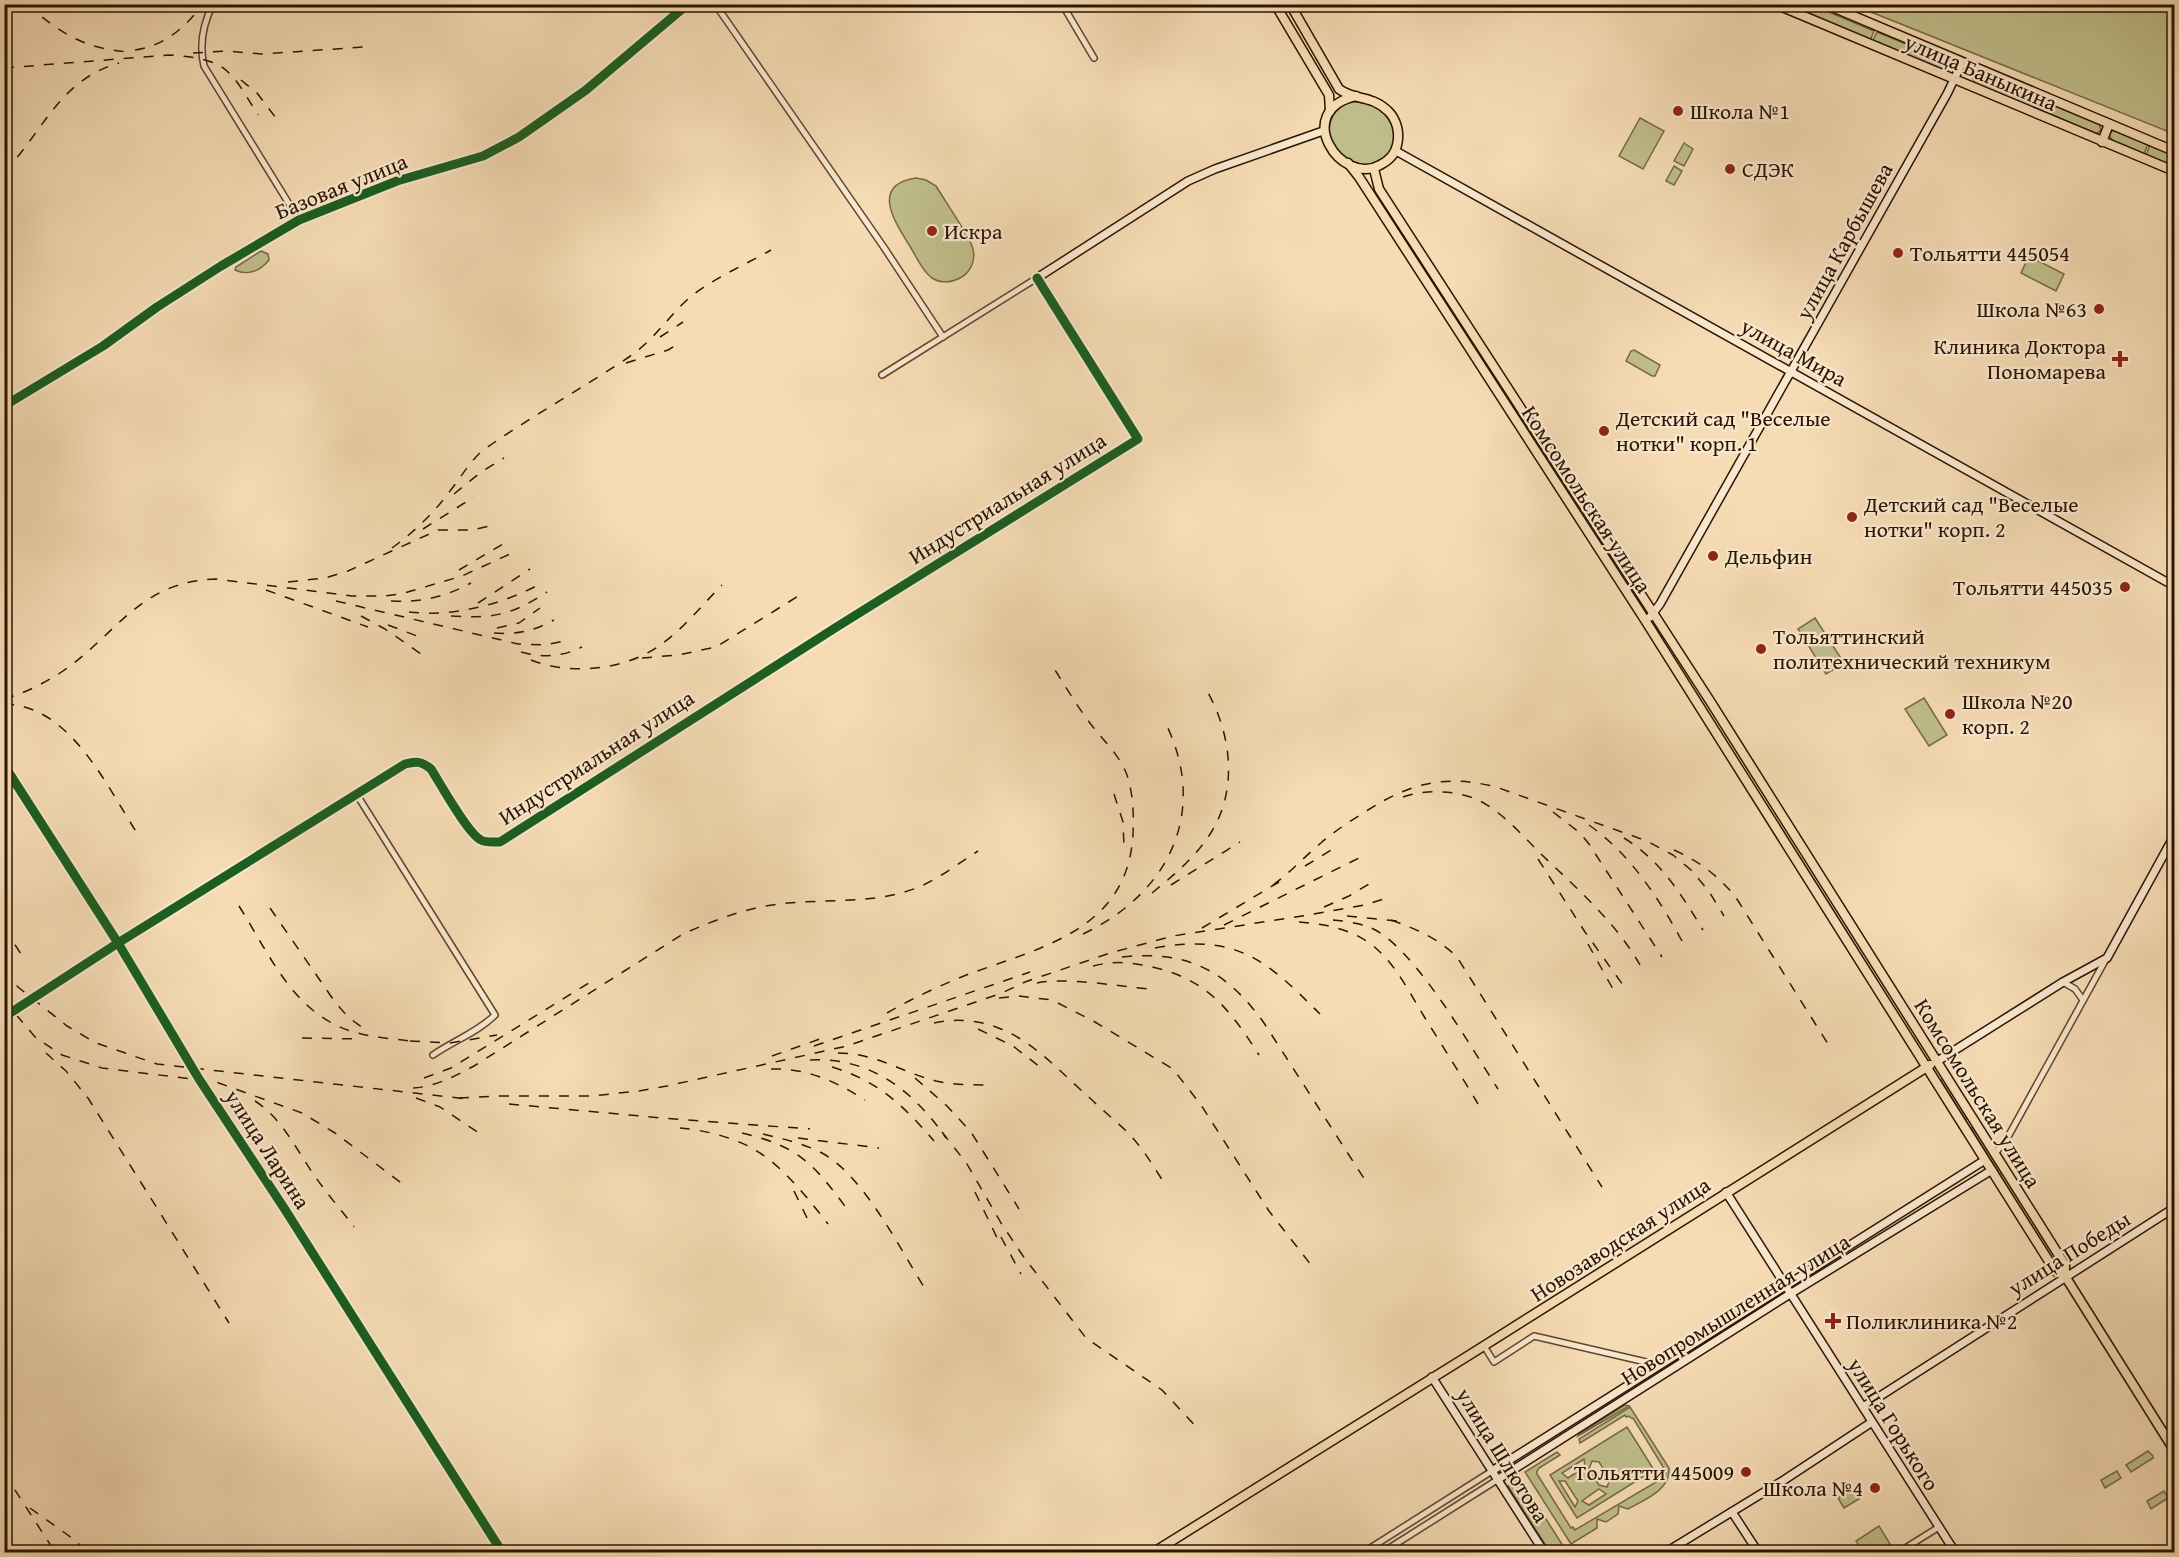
<svg xmlns="http://www.w3.org/2000/svg" width="2179" height="1557" font-family="'Gentium Book Plus',serif">
<rect width="100%" height="100%" fill="#f6dcb5"/>
<filter id="stains"><feTurbulence type="fractalNoise" baseFrequency=".00333" numOctaves="4"/><feColorMatrix values="0 0 0 0 .2 0 0 0 0 .09 0 0 0 0 .02 0 0 0 .5 -.17"/></filter>
<radialGradient id="worn" r=".72"><stop offset=".6" stop-color="#630" stop-opacity="0"/><stop offset="1" stop-color="#630" stop-opacity=".3"/></radialGradient>
<!-- green -->
<g fill="#c0bf8b" stroke="#766946" stroke-width="1.5" fill-rule="evenodd">
<path d="M1787,5H1812L1874,31L1870,41Z"/>
<path d="M1853,5H2174V134L1886,18Z"/>
<path d="M1877,32L1945,60L1948,63L1945,70H1941L1872,42Z"/>
<path d="M1976,74H1980L2099,123L2101,130L2098,133H2094L1976,84L1973,79Z"/>
<path d="M1353,102C1360,102 1366,102 1372,105C1392,114 1403,139 1387,157C1383,161 1376,163 1370,166C1361,164 1351,163 1343,157C1322,141 1325,108 1353,102Z"/>
<path d="M1640,118L1664,131L1643,169L1619,156Z"/>
<path d="M2112,131H2116L2148,144L2144,154L2113,141L2109,135Z"/>
<path d="M1684,143L1693,149L1684,166L1674,161Z"/>
<path d="M2150,145L2174,155V167L2146,155Z"/>
<path d="M1674,166L1682,171L1674,185L1666,181Z"/>
<path d="M916,178L926,180L936,186C943,198 971,238 973,249C976,261 970,274 958,279C950,283 940,283 932,278C923,272 917,258 911,248C897,225 868,185 916,178Z"/>
<path d="M261,251L268,254L269,260C260,271 248,276 235,270L236,267Z"/>
<path d="M2029,256L2064,274L2056,291L2021,273Z"/>
<path d="M1634,350L1660,365L1655,376H1652L1626,361L1631,351Z"/>
<path d="M1815,618L1844,663L1826,674L1798,629Z"/>
<path d="M1924,698L1947,735L1929,746L1905,709Z"/>
<path d="M1943,1078L1968,1117L1967,1119H1965L1941,1081Z"/>
<path d="M1972,1127L2002,1168L1998,1171L1971,1129Z"/>
<path d="M2003,1171L2061,1265L2060,1266H2056L1999,1174Z"/>
<path d="M1625,1405L1629,1406L1578,1436L1579,1434Z"/>
<path d="M1630,1407L1669,1468C1671,1490 1644,1500 1628,1509L1619,1506L1618,1514L1606,1522L1597,1519V1528L1571,1544L1525,1472L1557,1452L1560,1455L1539,1468L1537,1471V1474L1571,1528L1573,1527L1575,1530L1663,1478L1666,1474L1665,1470L1633,1418H1631L1629,1416L1626,1417L1625,1415L1580,1443L1579,1439Z"/>
<path d="M1627,1427L1654,1470L1577,1518L1550,1475ZM1584,1459L1585,1467L1568,1478L1562,1473ZM1592,1461L1599,1462L1610,1479L1607,1487L1599,1485L1589,1469ZM1559,1481H1565L1578,1501L1575,1507ZM1599,1489L1606,1494L1589,1505L1582,1501Z"/>
<path d="M2148,1451L2153,1456V1458L2131,1472L2126,1465Z"/>
<path d="M2117,1471L2121,1478L2105,1488L2101,1480Z"/>
<path d="M1520,1478L1565,1549L1560,1552H1550L1508,1486Z"/>
<path d="M1852,1489L1859,1499L1844,1508L1838,1498Z"/>
<path d="M2164,1491L2168,1498L2151,1509L2147,1501Z"/>
<path d="M1879,1526L1890,1544L1877,1552H1863L1856,1541Z"/>
</g>
<g fill="none" stroke-linecap="round" stroke-linejoin="round">
<defs>
<g id="street">
<path d="M213,4C203,24 199,45 204,66L299,220"/>
<path d="M715,4L883,246L943,337"/>
<path d="M1062,4L1094,58"/>
<path d="M882,375L1037,278"/>
<path d="M357,795L495,1015C478,1032 453,1041 433,1055"/>
<path d="M2063,982L2075,989L2083,1000"/>
<path d="M4,1017L118,943"/>
<path d="M1995,1154L2009,1135L2106,959"/>
<path d="M1484,1346L1494,1362L1534,1336L1659,1365"/>
<path d="M1364,1552L1492,1471"/>
<path d="M1383,1552L1497,1480"/>
<path d="M1899,1552L1939,1527"/>
</g>
<g id="secondary">
<path d="M1396,151L2174,586"/>
<path d="M4,406L103,346L157,307L221,266L299,220L397,181L483,156L519,137L586,90L688,4"/>
<path d="M1650,617L1660,604L1947,94L1962,63"/>
<path d="M4,765L118,943L199,1079L284,1208L502,1552"/>
<path d="M118,943L393,771L416,761L424,764L431,769C440,783 468,834 481,840C486,843 494,842 500,842L835,628L1138,439L1037,278L1188,181L1215,169L1323,131"/>
<path d="M1936,1062L2063,982L2107,958L2174,836"/>
<path d="M1726,1192L1955,1552"/>
<path d="M1432,1377L1544,1552"/>
<path d="M1863,1407L2174,1208"/>
<path d="M1492,1471L1985,1160"/>
<path d="M1497,1480L1790,1294L1992,1170"/>
<path d="M1732,1512L1758,1552"/>
<path d="M1666,1552L1784,1480L1872,1422"/>
</g>
<g id="primary">
<path d="M1275,4L1329,95L1330,111"/>
<path d="M1290,4L1339,89C1355,101 1370,94 1388,111C1397,120 1400,133 1397,145C1395,155 1388,161 1380,165C1341,187 1291,111 1356,96"/>
<path d="M1775,4L2174,171"/>
<path d="M1825,4L2174,151"/>
<path d="M2102,142L2109,124"/>
<path d="M1348,163L1359,177L1645,620L2055,1271L2065,1276L2174,1450"/>
<path d="M1374,169L1379,189L1710,701L2065,1265V1276"/>
<path d="M1154,1552C1413,1390 1672,1229 1930,1065"/>
</g>
</defs>
<!-- street casing -->
<use href="#street" stroke="#5e452d" stroke-width="8"/>
<!-- secondary casing -->
<use href="#secondary" stroke="#2c1300" stroke-width="10"/>
<!-- primary casing -->
<use href="#primary" stroke="#2c1300" stroke-width="11"/>
<!-- street -->
<use href="#street" stroke="#f9e8cf" stroke-width="5"/>
<!-- secondary -->
<use href="#secondary" stroke="#f9e8cf" stroke-width="7"/>
<!-- primary -->
<use href="#primary" stroke="#f6dcb5" stroke-width="8"/>
<!-- rail -->
<g stroke="#2c1300" stroke-width="1.5" stroke-dasharray="10 10" stroke-linecap="butt">
<path d="M27,4C59,33 85,49 129,52"/>
<path d="M135,50C164,46 185,28 203,4"/>
<path d="M193,53L226,51L262,54L364,47"/>
<path d="M4,68L169,55C227,59 229,68 258,115"/>
<path d="M241,80L257,93L276,118"/>
<path d="M4,172C44,131 59,80 119,63"/>
<path d="M660,337L683,322"/>
<path d="M626,363L668,350L680,343"/>
<path d="M454,494L481,472L504,458"/>
<path d="M423,529L474,497"/>
<path d="M392,548C414,532 434,513 450,491C461,477 469,463 482,451C530,417 581,389 629,357C655,339 667,318 688,299C713,278 743,266 771,250"/>
<path d="M459,570L508,541"/>
<path d="M288,582L325,578L348,571L438,530H473L493,525"/>
<path d="M266,590L368,627"/>
<path d="M336,601L518,644L545,645L564,641"/>
<path d="M391,601C420,603 445,597 471,583"/>
<path d="M478,603L530,569"/>
<path d="M409,612C453,617 501,605 540,584"/>
<path d="M361,616L385,629L427,658"/>
<path d="M451,616C492,619 512,615 547,592"/>
<path d="M388,625L425,639"/>
<path d="M497,628L519,623L540,608"/>
<path d="M494,633C516,635 534,631 554,620"/>
<path d="M521,652C542,658 562,657 582,647"/>
<path d="M642,658L678,655L716,647L800,595"/>
<path d="M531,660C572,676 628,670 663,643C685,627 703,604 722,585"/>
<path d="M4,699C25,693 45,683 63,671C117,634 140,581 216,579L352,596H384L401,594L462,576L510,554"/>
<path d="M4,704C70,705 106,785 137,833"/>
<path d="M1114,794L1123,822L1124,847"/>
<path d="M1403,797C1426,789 1458,790 1480,801C1503,813 1521,834 1539,852C1575,887 1615,921 1640,965"/>
<path d="M1553,812L1580,833L1589,844L1662,957"/>
<path d="M1589,825C1630,854 1658,897 1682,941"/>
<path d="M1624,838C1661,861 1681,894 1703,930"/>
<path d="M1674,850C1699,861 1717,875 1735,896L1828,1044"/>
<path d="M1538,859L1585,932L1623,985"/>
<path d="M1305,866L1336,847"/>
<path d="M1171,885L1240,842"/>
<path d="M1273,885C1291,872 1305,856 1322,842C1336,830 1352,820 1368,810C1411,783 1445,774 1496,787L1647,841L1673,855L1691,870L1708,890L1724,916"/>
<path d="M1152,893C1174,875 1197,856 1212,831C1238,788 1231,733 1207,691"/>
<path d="M239,906C270,955 294,1015 354,1032C374,1038 397,1039 418,1042"/>
<path d="M1324,907L1349,896L1374,881"/>
<path d="M270,908L335,1002L348,1017L367,1031"/>
<path d="M1347,916L1397,921"/>
<path d="M1333,920C1345,921 1358,923 1369,927C1413,944 1471,1048 1498,1089"/>
<path d="M1391,920C1416,929 1438,938 1457,957L1602,1187"/>
<path d="M1299,922C1323,924 1347,928 1368,942C1394,960 1409,992 1425,1018C1443,1047 1461,1075 1478,1104"/>
<path d="M1224,925L1361,857"/>
<path d="M4,928L25,960"/>
<path d="M1202,928L1279,882"/>
<path d="M1083,934C1168,894 1209,813 1166,724"/>
<path d="M1588,944L1614,991"/>
<path d="M1155,948C1237,933 1266,960 1320,1014"/>
<path d="M1122,957C1187,950 1226,970 1264,1023L1365,1180"/>
<path d="M1093,966C1111,961 1130,962 1148,966C1206,978 1229,1008 1259,1055"/>
<path d="M4,970L18,987L67,1026L96,1043L157,1064L467,1099"/>
<path d="M1037,983C1066,977 1118,986 1149,989"/>
<path d="M999,998L1018,996L1052,1000L1095,1022L1173,1069L1201,1105L1269,1211L1315,1270"/>
<path d="M4,999L13,1011L36,1038L62,1055L102,1068L216,1082L302,1113L335,1133L408,1188"/>
<path d="M887,1013C913,998 941,985 969,974C1043,947 1128,929 1133,834C1134,815 1133,793 1127,775C1120,756 1105,742 1093,727C1079,709 1067,689 1055,670"/>
<path d="M934,1023C956,1018 980,1020 1001,1029C1036,1043 1063,1075 1091,1099C1104,1112 1119,1123 1131,1136C1144,1150 1153,1166 1163,1181"/>
<path d="M978,1029L1013,1046L1040,1067"/>
<path d="M302,1038L362,1039"/>
<path d="M410,1041L450,1043L497,1035"/>
<path d="M814,1046L1030,972"/>
<path d="M46,1053L66,1071L88,1098L229,1323"/>
<path d="M838,1053C876,1053 901,1072 936,1081C954,1085 974,1085 992,1085"/>
<path d="M772,1056L820,1039"/>
<path d="M810,1060C870,1057 913,1090 946,1138"/>
<path d="M832,1067C878,1081 903,1105 934,1141"/>
<path d="M771,1069C807,1068 835,1081 865,1100"/>
<path d="M424,1078L451,1068L592,981"/>
<path d="M915,1078L947,1106L971,1132L1019,1209"/>
<path d="M413,1088C435,1087 455,1076 474,1066L683,934C717,919 751,906 788,903C832,899 877,904 919,887C940,878 959,863 978,851"/>
<path d="M416,1098L440,1107L479,1133"/>
<path d="M459,1098L496,1096H591L639,1091L667,1086L847,1046L1002,993L1025,982L1110,953L1173,936L1302,916L1364,905L1384,899"/>
<path d="M255,1101C285,1120 300,1158 322,1186C332,1200 344,1213 354,1227"/>
<path d="M509,1104L662,1118L810,1129"/>
<path d="M680,1128C705,1130 738,1138 760,1153C784,1168 811,1202 828,1224"/>
<path d="M942,1132L967,1164L1001,1223L1023,1256L1086,1338L1162,1390L1200,1431"/>
<path d="M742,1133C798,1146 814,1164 847,1209"/>
<path d="M763,1134C783,1139 802,1143 820,1152C862,1173 899,1247 924,1287"/>
<path d="M798,1138L879,1148"/>
<path d="M794,1191L807,1218"/>
<path d="M975,1192L1001,1246"/>
<path d="M1001,1237L1021,1274"/>
<path d="M4,1473L55,1552"/>
<path d="M30,1508L72,1538L88,1552"/>
</g>
<defs>
<g id="cycleway">
<path d="M4,406L103,346L157,307L221,266L299,220L397,181L483,156L519,137L586,90L688,4"/>
<path d="M4,765L118,943L199,1079L284,1208L502,1552"/>
<path d="M4,1017L118,943L405,764C416,761 421,761 431,769C440,783 468,834 481,840C486,843 494,842 500,842L835,628L1138,439L1037,278"/>
</g>
</defs>
<!-- cycleway casing -->
<use href="#cycleway" stroke="#f9e8cf" stroke-width="13"/>
<!-- cycleway -->
<use href="#cycleway" stroke="#1b5e20" stroke-width="9"/>
</g>
<!-- markers -->
<g fill="#8f2418" stroke="#f9e8cf" stroke-width="2">
<circle cx="1678" cy="111" r="6"/>
<circle cx="1730" cy="169" r="6"/>
<circle cx="932" cy="231" r="6"/>
<circle cx="1898" cy="253" r="6"/>
<circle cx="2099" cy="309" r="6"/>
<path d="M2117 350h6v6h6v6h-6v6h-6v-6h-6v-6h6z"/>
<circle cx="1604" cy="431" r="6"/>
<circle cx="1852" cy="517" r="6"/>
<circle cx="1713" cy="556" r="6"/>
<circle cx="2125" cy="587" r="6"/>
<circle cx="1761" cy="649" r="6"/>
<circle cx="1950" cy="714" r="6"/>
<path d="M1830 1312h6v6h6v6h-6v6h-6v-6h-6v-6h6z"/>
<circle cx="1746" cy="1472" r="6"/>
<circle cx="1875" cy="1488" r="6"/>
</g>
<g text-anchor="middle" stroke-width="4.5" stroke-linejoin="round" paint-order="stroke">
<!-- street labels -->
<g font-size="22" fill="#2c1300" stroke="#f9e8cf">
<text transform="translate(1981 72) rotate(23)" y="8">улица Баныкина</text>
<text transform="translate(341 186) rotate(-22)" y="8">Базовая улица</text>
<text transform="translate(1844 241) rotate(-61)" y="8">улица Карбышева</text>
<text transform="translate(1794 352) rotate(29)" y="8">улица Мира</text>
<text transform="translate(1007 498) rotate(-32)" y="8">Индустриальная улица</text>
<text transform="translate(1587 499) rotate(57)" y="8">Комсомольская улица</text>
<text transform="translate(596 757) rotate(-33)" y="8">Индустриальная улица</text>
<text transform="translate(1978 1093) rotate(58)" y="8">Комсомольская улица</text>
<text transform="translate(268 1149) rotate(57)" y="8">улица Ларина</text>
<text transform="translate(1620 1239) rotate(-33)" y="8">Новозаводская улица</text>
<text transform="translate(2069 1253) rotate(-32)" y="8">улица Победы</text>
<text transform="translate(1735 1309) rotate(-32)" y="8">Новопромышленная улица</text>
<text transform="translate(1894 1424) rotate(58)" y="8">улица Горького</text>
<text transform="translate(1503 1455) rotate(58)" y="8">улица Шлютова</text>
</g>
<!-- poi labels -->
<g font-size="22" fill="#2c1300" stroke="#f9e8cf" text-anchor="start">
<text x="1690" y="119">Школа №1</text>
<text x="1742" y="177">СДЭК</text>
<text x="944" y="239">Искра</text>
<text x="1910" y="261">Тольятти 445054</text>
<text x="2087" y="317" text-anchor="end">Школа №63</text>
<text x="2106" y="354" text-anchor="end">Клиника Доктора<tspan x="2106" dy="25">Пономарева</tspan></text>
<text x="1616" y="426">Детский сад "Веселые<tspan x="1616" dy="25">нотки" корп. 1</tspan></text>
<text x="1864" y="512">Детский сад "Веселые<tspan x="1864" dy="25">нотки" корп. 2</tspan></text>
<text x="1725" y="564">Дельфин</text>
<text x="2113" y="595" text-anchor="end">Тольятти 445035</text>
<text x="1773" y="644">Тольяттинский<tspan x="1773" dy="25">политехнический техникум</tspan></text>
<text x="1962" y="709">Школа №20<tspan x="1962" dy="25">корп. 2</tspan></text>
<text x="1846" y="1329">Поликлиника №2</text>
<text x="1734" y="1480" text-anchor="end">Тольятти 445009</text>
<text x="1863" y="1496" text-anchor="end">Школа №4</text>
</g>
</g>
<!-- margin -->
<rect width="2179" height="1557" fill="none" stroke="#f6dcb5" stroke-width="24"/>
<rect x="6" y="6" width="2167" height="1545" fill="none" stroke="#2c1300" stroke-width="3"/>
<rect x="12" y="12" width="2155" height="1533" fill="none" stroke="#2c1300" stroke-width="1.5"/>
<rect width="100%" height="100%" filter="url(#stains)"/>
<rect width="100%" height="100%" fill="url(#worn)"/>
</svg>
